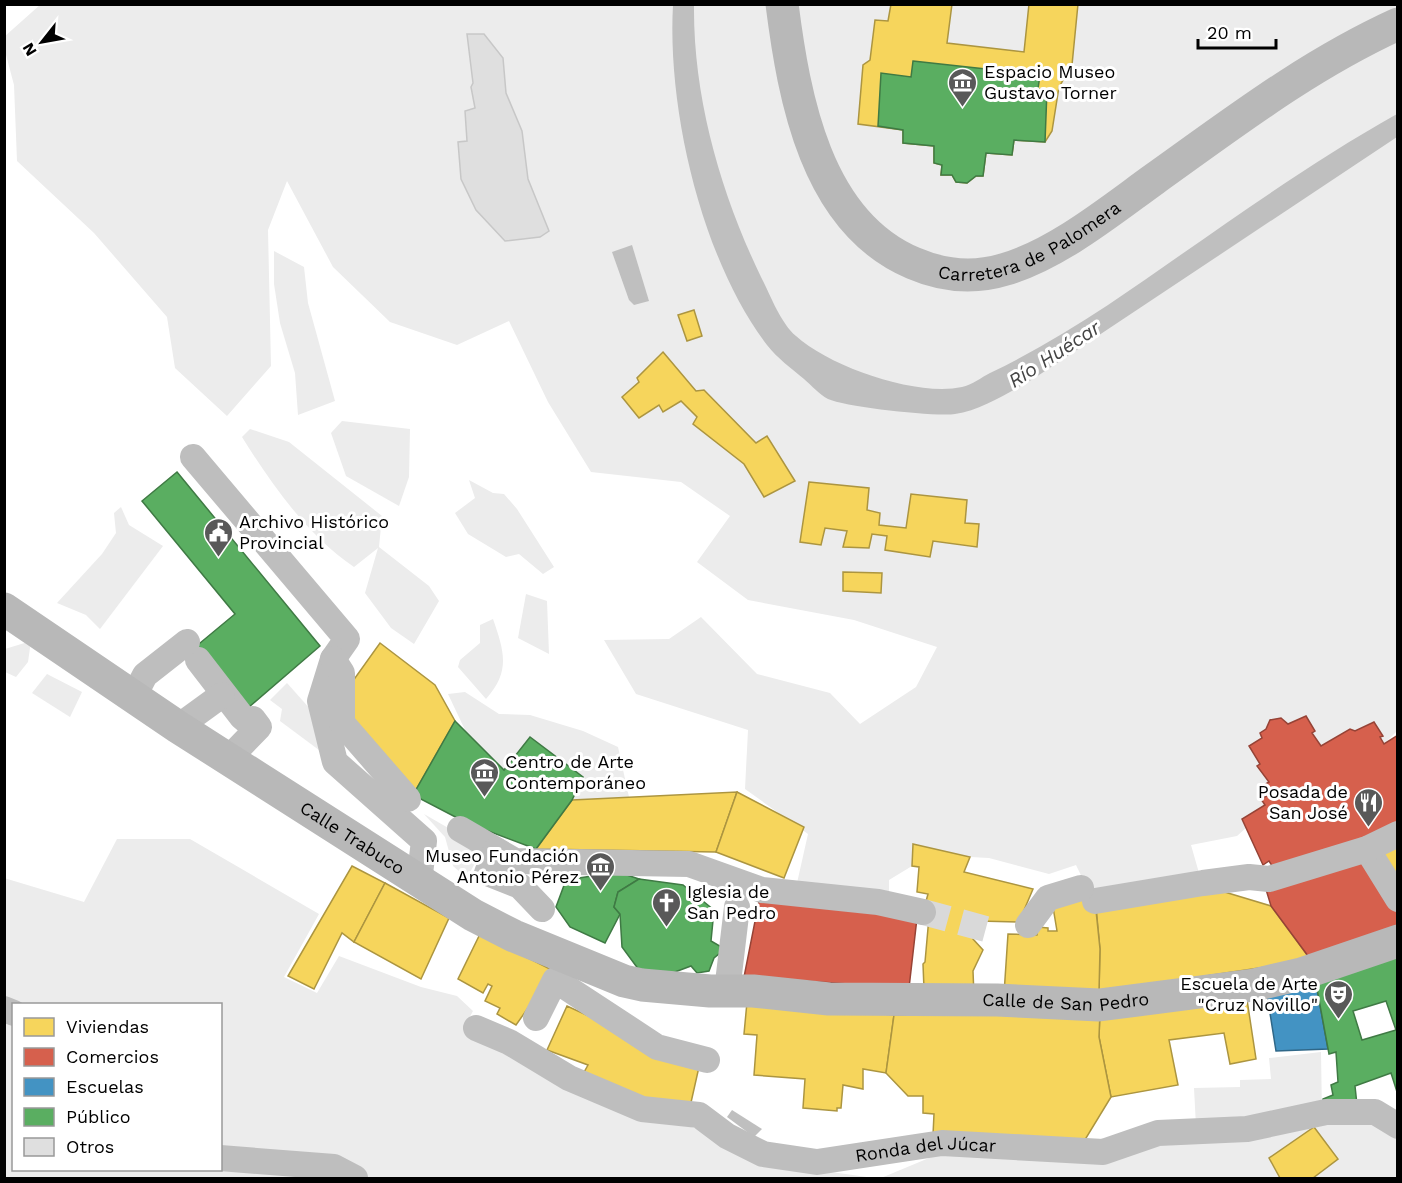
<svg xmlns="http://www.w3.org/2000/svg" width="1402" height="1183" font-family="'Work Sans',sans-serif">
<rect width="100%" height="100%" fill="#fff"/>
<!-- green -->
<g fill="#ececec" fill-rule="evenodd">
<path d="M41,4L1397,5V731L1384,744L1380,737L1382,735L1373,722L1355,731L1350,729L1321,746L1312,733L1315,730L1306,717L1288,724L1281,718L1270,720L1266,729L1260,733L1262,738L1249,746L1260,764L1258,766L1269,782L1264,785L1270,794L1261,799L1265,805L1242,819L1247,827L1237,836L1191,845L1199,873L1091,896L1076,865L1049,874L989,858L970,857L913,844L912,866L889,880V894L797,883L808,834L745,789L748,730L636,694L604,640L669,639L701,617L757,674L830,693L860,724L916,687L937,647L854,620L748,600L697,562L730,516L681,482L591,472L548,402L509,321L457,345L390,322L333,267L287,181L268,230L271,366L227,416L175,368L167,317L94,233L17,161L14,85L5,51L4,37Z"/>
<path d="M274,251L304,267L308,303L335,401L298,415L295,373L280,323L274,284Z"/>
<path d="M342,421L410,429L409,477L399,506L346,476L331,433Z"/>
<path d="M250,429L289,442L382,516L379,547L429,586L439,601L414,644L391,628L365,593L378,548L354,567C307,535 272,485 242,437Z"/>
<path d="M469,480L493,493L504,494L517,509L554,567L543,574L519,554L506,557L468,534L455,513L475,498Z"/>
<path d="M121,507L129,525L163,546L100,629L86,615L57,603L102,554L116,533L114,513Z"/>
<path d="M526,594L547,601L549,654L518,638Z"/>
<path d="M493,619C504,651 511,671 486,699L458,667L460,660L480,643V625Z"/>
<path d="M31,641L28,662L16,677L5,672V649Z"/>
<path d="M47,674L82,692L70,717L32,693Z"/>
<path d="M287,683L319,719L323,753L280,721L282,709L270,700Z"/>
<path d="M465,692L499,714L530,715L583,731L618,747L629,797L572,800L530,737L504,770L466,732L448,694Z"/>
<path d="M424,814L483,848L467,878L453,866L445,837Z"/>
<path d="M117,839H190L319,914L284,977L317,993L339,956L421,987L457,996L473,1011L466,1024L592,1097L701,1130L767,1163L874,1178H5L4,878L84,902ZM14,1004H220V1170H14Z"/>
<path d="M1321,1052L1322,1116L1196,1126L1194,1088L1240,1087V1080L1271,1079L1269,1058Z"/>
<path d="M1369,1119L1397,1128V1178H881L941,1153L1160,1144Z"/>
</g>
<!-- water -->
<g fill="#bfbfbf">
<path d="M673,5H694C693,98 721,194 761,277C771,296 780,322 796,336C830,367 917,397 962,387C972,385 982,377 990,373C1032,353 1070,330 1108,305C1204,240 1297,170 1397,114V137L1033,379C1009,392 982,410 955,414C935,417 846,407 828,399C820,395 811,385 804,379C792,369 777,358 767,345C702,260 667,110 673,5Z"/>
<path d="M632,245L649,301L634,305L629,300L612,252Z"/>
<path d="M732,1110L762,1129L754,1137L727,1117Z"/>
</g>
<!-- homes -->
<g fill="#f6d55c" stroke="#ac9540" stroke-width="1.5">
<path d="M891,4H952L947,43L1024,52L1029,4H1078L1072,65L1059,87L1052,131L1045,142L1014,140L1012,155L986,153L983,176H976L967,183L956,182L952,175H941L942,165L934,163V146L903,143V130L858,124L863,65L870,60L875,20L888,21Z"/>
<path d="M694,310L702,336L687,341L678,315Z"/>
<path d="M663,352L696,391L704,390L756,443L767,436L795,481L764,497L744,464L693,424L697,417L681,401L663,412L659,405L639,418L622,397L639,382L637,378Z"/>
<path d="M809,482L869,488L867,510L880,513L879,525L906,528L911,494L967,500L965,523L979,524L977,547L933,541L930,557L885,550L887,536L872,534L869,548L843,547L847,531L825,528L821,545L800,542Z"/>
<path d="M843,572L882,573L881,593L843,591Z"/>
<path d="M380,643L435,685L455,721L413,795L351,721L350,685Z"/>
<path d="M737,792L716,852L536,849L572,800Z"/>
<path d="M737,792L804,827L784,878L716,852Z"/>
<path d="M1398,839V888L1376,851Z"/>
<path d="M913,844L970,857L964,872L1033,889L1019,922L978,921L973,939L983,950L973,971L974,996L924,989L923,964L925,962L929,917L922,916L928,894L917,892L919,867L912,866Z"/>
<path d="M352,866L385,883L354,942L342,933L314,989L288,976Z"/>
<path d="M385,883L449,918L421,979L354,942Z"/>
<path d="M1218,890L1271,906L1311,960L1099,992L1100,949L1096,907Z"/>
<path d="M1091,896L1095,901L1100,949L1099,992L1004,994L1008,934L1037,935L1038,927L1048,928V931H1057L1053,907Z"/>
<path d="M480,934L554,971L516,1025L497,1014L500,1008L485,1001L492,986L488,984L483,993L458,979Z"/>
<path d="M1246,993L1256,1059L1230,1064L1224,1033L1169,1040L1178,1085L1111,1097L1099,1037L1100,1012Z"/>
<path d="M747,1002L894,1015L886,1073L863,1069V1089L843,1085L841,1108H837V1111L803,1108L805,1079L754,1075L757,1035L744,1034Z"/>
<path d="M567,1006L699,1067L690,1107L644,1102L582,1076L588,1065L547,1050Z"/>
<path d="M1100,1012L1099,1037L1111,1097L1083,1143L933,1135L934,1114L923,1113V1096H908L886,1073L894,1015Z"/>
<path d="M1314,1127L1338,1159L1313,1178H1280L1269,1158Z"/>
</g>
<!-- shops -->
<g fill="#d6604d" stroke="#964336" stroke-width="1.5">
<path d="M1306,716L1315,731L1312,733L1321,746L1350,729L1355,731L1374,722L1383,736L1380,737L1384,744L1398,735V829L1276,872L1269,861L1263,865L1242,819L1265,805L1261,799L1270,794L1264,785L1269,782L1257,766L1260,764L1249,746L1262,738L1260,733L1266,729L1270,720L1281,718L1288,724Z"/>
<path d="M1364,857L1398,908V928L1311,960L1271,906L1265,886Z"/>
<path d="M759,901L917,918L909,988L744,977Z"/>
</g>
<!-- schools -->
<path fill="#4393c3" stroke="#2f6788" stroke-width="1.5" d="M1315,978L1328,1049L1276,1051L1266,988Z"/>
<!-- public -->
<g fill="#5aae61" stroke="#3f7a44" stroke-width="1.5" fill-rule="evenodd">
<path d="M913,61L1040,75L1038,89L1047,90L1045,142L1014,140L1012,155L986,153L983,176H976L967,183L956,182L952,175H941L942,165L934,163V146L903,143V130L878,126L881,73L911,77Z"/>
<path d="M177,472L320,646L242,713L194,648L235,614L142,501Z"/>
<path d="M455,721L504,770L530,737L583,777L572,800L536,849L467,823L413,795Z"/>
<path d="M618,872L639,879L618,892L614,907L620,914L605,943L570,927L556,907L566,880Z"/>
<path d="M639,879L683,885L714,910L711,941L725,949L714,958L709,971L697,973L691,966L667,975L639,970L622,947L620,914L614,907L618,892Z"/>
<path d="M1398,946V1095L1391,1073L1355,1086L1357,1105L1323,1108V1099L1333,1095L1331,1085L1338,1082L1336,1052L1329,1054L1315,978ZM1386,1001L1396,1030L1362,1040L1353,1011Z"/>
</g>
<!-- building -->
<path fill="#dfdfdf" stroke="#c7c7c7" stroke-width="1.5" d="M467,34H484L503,58L506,93L522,131L528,179L549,231L540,237L505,241L476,210L461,179L458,142L467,141L465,111L475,108L471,87L473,83Z"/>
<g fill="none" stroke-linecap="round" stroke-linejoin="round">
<!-- street-tunnel -->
<path stroke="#d9d9d9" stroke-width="26" stroke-dasharray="26 13" stroke-linecap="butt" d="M923,912L986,929"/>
<!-- street -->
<g stroke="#bebebe" stroke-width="26">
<path d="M193,457L347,639L333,659L320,701L335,762L424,841L419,882"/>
<path d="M333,659L342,673V723L408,799"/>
<path d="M198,660L242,717L248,722L253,719L259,727L228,759"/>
<path d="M134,696L145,675L187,642"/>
<path d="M178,727L222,695"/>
<path d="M460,829L515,861L689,864L762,890L878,902L923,912"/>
<path d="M1367,849L1398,899"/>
<path d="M496,850L487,873L520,886L542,909"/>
<path d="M1095,901L1203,883L1249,877L1269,879L1367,849L1398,834"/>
<path d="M1028,925L1048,898L1081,888"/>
<path d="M727,991L737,907"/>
<path d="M4,1009L14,1013"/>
<path d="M536,1018L555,980L657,1047L707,1060"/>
<path id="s1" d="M476,1028L509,1042L569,1078L642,1109L699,1115L727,1136L763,1154L817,1162L942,1143L1103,1152L1158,1133L1247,1129L1326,1112H1375L1398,1126"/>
<path d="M220,1158L334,1167L355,1178"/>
</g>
<!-- secondary -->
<g stroke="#b8b8b8" stroke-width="33">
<path id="s2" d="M782,4C794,98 816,222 913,263C943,276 974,279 1006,269C1057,254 1110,211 1153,180C1233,123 1308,65 1398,24"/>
<path id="s3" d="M4,609L178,727L473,915L514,936L624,981L642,985L710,991H753L829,999L997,1000L1099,1005L1254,985L1301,974L1398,941"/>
</g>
</g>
<!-- icons -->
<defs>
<symbol id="museum-pin" viewBox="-11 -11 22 30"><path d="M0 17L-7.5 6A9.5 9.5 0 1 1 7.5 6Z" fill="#595959" stroke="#fff"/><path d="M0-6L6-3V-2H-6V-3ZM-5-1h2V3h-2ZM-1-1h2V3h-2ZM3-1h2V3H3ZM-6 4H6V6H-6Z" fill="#fff"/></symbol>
<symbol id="civic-pin" viewBox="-11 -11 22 30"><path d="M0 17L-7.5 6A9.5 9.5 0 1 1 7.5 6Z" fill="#595959" stroke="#fff"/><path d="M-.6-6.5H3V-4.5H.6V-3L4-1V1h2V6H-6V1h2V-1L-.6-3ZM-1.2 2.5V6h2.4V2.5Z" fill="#fff"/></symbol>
<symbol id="restaurant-pin" viewBox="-11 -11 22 30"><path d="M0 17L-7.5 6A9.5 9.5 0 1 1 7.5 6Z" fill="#595959" stroke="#fff"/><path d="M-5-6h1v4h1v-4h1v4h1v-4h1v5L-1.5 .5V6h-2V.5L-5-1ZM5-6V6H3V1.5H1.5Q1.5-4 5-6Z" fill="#fff"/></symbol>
<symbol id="church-pin" viewBox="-11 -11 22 30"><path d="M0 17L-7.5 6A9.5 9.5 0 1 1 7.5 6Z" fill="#595959" stroke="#fff"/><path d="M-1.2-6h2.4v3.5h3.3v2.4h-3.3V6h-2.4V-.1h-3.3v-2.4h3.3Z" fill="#fff"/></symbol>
<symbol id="theatre-pin" viewBox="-11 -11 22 30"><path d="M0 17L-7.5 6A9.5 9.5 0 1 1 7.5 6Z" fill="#595959" stroke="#fff"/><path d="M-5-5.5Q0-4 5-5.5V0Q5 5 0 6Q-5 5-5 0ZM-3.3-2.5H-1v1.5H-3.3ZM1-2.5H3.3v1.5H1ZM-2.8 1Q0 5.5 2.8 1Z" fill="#fff"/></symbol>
</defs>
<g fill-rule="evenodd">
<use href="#museum-pin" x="946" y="66" width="33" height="45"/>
<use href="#civic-pin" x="202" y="516" width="33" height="45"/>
<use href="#museum-pin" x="468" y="756" width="33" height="45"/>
<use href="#restaurant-pin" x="1352" y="786" width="33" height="45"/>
<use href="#museum-pin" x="584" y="850" width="33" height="45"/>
<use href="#church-pin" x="650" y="886" width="33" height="45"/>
<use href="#theatre-pin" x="1322" y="978" width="33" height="45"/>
</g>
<g text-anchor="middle" stroke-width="6" stroke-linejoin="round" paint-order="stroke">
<!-- poi labels -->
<g font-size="18" fill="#000" stroke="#fff" text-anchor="start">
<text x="984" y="78">Espacio Museo<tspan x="984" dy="21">Gustavo Torner</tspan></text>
<text x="239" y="528">Archivo Histórico<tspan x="239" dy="21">Provincial</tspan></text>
<text x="505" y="768">Centro de Arte<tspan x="505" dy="21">Contemporáneo</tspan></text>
<text x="1348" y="798" text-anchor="end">Posada de<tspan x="1348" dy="21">San José</tspan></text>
<text x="579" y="862" text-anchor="end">Museo Fundación<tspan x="579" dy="21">Antonio Pérez</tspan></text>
<text x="687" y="898">Iglesia de<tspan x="687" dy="21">San Pedro</tspan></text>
<text x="1318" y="990" text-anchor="end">Escuela de Arte<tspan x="1318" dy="21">"Cruz Novillo"</tspan></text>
</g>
<!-- street labels -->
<g font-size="18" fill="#000" stroke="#fff">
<text dy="6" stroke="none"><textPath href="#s2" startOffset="430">Carretera de Palomera</textPath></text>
<text dy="6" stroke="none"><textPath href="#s3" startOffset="417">Calle Trabuco</textPath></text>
<text dy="6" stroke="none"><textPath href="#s3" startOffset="1168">Calle de San Pedro</textPath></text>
<text dy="6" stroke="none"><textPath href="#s1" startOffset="482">Ronda del Júcar</textPath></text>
</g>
<!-- water labels -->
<g font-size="20" font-style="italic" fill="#444" stroke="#fff">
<text transform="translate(1054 354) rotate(-33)" y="7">Río Huécar</text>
</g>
</g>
<!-- border -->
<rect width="1402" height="1183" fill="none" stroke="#000000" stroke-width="12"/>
<!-- legend -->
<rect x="12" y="1003" width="210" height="168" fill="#ffffff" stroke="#999999" stroke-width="1.5"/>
<rect x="24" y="1018" width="30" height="18" fill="#f6d55c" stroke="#999999" stroke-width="1.5"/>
<text x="66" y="1033" font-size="18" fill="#000000">Viviendas</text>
<rect x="24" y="1048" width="30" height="18" fill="#d6604d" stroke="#999999" stroke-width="1.5"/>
<text x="66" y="1063" font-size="18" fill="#000000">Comercios</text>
<rect x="24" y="1078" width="30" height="18" fill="#4393c3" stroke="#999999" stroke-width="1.5"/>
<text x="66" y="1093" font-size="18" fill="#000000">Escuelas</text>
<rect x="24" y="1108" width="30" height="18" fill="#5aae61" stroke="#999999" stroke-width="1.5"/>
<text x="66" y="1123" font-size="18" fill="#000000">Público</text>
<rect x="24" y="1138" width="30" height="18" fill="#dfdfdf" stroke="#999999" stroke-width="1.5"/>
<text x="66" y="1153" font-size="18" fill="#000000">Otros</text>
<!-- north arrow -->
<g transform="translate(42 42) rotate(239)" stroke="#ffffff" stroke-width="4.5" paint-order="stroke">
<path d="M0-4.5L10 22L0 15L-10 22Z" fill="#000000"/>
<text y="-9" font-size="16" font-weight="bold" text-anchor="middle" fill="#000000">N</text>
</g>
<!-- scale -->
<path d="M1198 39v9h78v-9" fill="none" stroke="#000000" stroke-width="3"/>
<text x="1207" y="39" font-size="18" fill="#000000" stroke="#ffffff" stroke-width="4.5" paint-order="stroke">20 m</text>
</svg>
